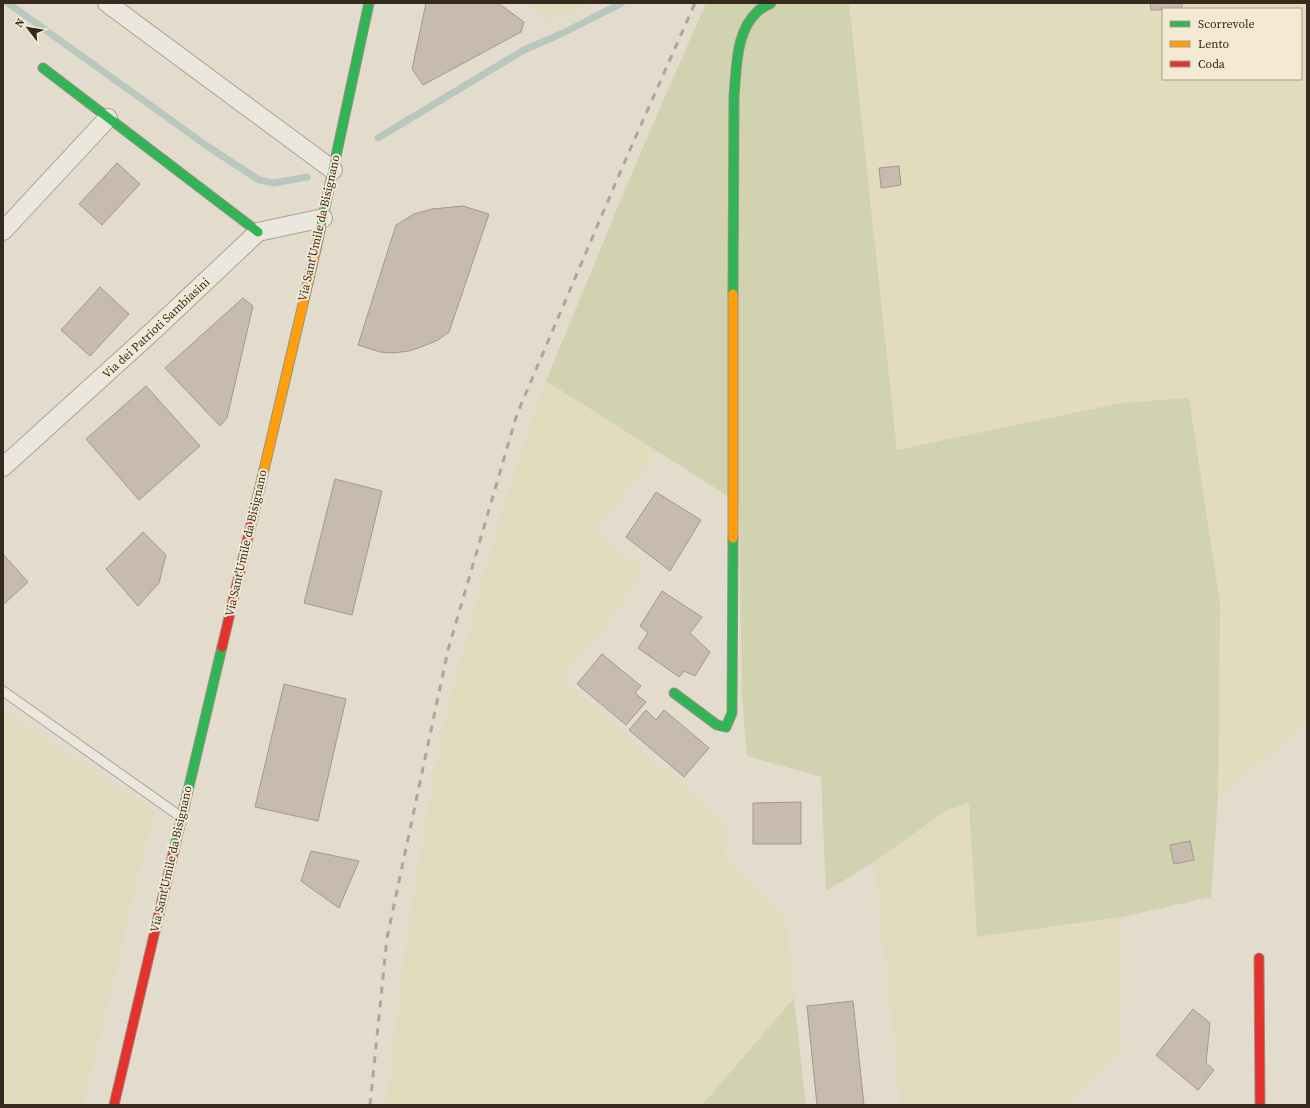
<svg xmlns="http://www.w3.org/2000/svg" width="1310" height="1108" font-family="'Source Serif 4',serif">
<rect width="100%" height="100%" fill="#e3dccd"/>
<!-- farmland -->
<g fill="#e2dbbe" fill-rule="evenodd">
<path d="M526,3H594L547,20Z"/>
<path d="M849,3H1307V722L1218,798L1220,604L1189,398L1121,403L897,451ZM1163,9H1301V79H1163Z"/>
<path d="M546,381L657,452L595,531L642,570L609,623L561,678L726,824L725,855L786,919L794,998L702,1105H386L405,949L424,829L447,709L496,531L522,452Z"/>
<path d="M7,714L154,811L83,1105H3V720Z"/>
<path d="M969,803L977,937L1122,917L1120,1042L1125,1046L1068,1105H901L874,862L947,810Z"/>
</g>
<!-- green -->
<g fill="#d1d2b0">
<path d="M706,3H849L897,450L1121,403L1189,398L1220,604L1218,798L1211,897L1122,917L977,937L969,803L947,810L874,862L826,891L821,777L747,756L742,698L739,503L546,381L636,163Z"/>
<path d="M794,998L806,1105H702Z"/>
</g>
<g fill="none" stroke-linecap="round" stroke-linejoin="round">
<!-- stream -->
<g stroke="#b8c8be" stroke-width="7">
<path d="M8,3L207,146L259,180L274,183L307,177"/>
<path d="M378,138L524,50L563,33L622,3"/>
</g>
</g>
<!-- building -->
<g fill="#c6bbae" stroke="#a3988c">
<path d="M426,3H498L524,22L521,32L423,85L412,69Z"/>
<path d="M1150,3H1182V9L1151,10Z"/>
<path d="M117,163L140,184L102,225L79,204Z"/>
<path d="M899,166L901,185L881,188L879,168Z"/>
<path d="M463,206L489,214L449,332L438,340L421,347L409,351L393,353L380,352L358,345L396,225L414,214L432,209Z"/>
<path d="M100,287L129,314L90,356L61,330Z"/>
<path d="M243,298L253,306L227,418L220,426L165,368Z"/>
<path d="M146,386L200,446L139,500L86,439Z"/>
<path d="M335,479L382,491L352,615L304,603Z"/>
<path d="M656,492L701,520L670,571L626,537Z"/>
<path d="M143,532L166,555L159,583L138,606L106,569Z"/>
<path d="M3,554L28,582L3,605Z"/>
<path d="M662,591L702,617L690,633L710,652L695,676L684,671L679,677L638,648L648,633L640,626Z"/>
<path d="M602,654L641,686L635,693L646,702L626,725L577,684Z"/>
<path d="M284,684L346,699L318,821L255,807Z"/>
<path d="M646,710L656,720L664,710L709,748L684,777L629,730Z"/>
<path d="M801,802V844H753V803Z"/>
<path d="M1190,841L1194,860L1174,864L1170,845Z"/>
<path d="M311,851L359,861L339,908L301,881Z"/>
<path d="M853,1001L864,1105H817L807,1006Z"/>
<path d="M1193,1009L1210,1023L1206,1063L1214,1070L1198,1090L1156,1055Z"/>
</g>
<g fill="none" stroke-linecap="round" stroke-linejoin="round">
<defs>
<path id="lane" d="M3,691L181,817"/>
<g id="street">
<path d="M107,3L333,170"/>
<path d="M3,231L108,118"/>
<path d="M3,467L153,331L258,232L323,218"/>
</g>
<g id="fast">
<path d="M43,68L258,232"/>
<path d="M316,249L369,3"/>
<path d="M733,294L734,95C737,67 735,32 758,11C761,8 766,6 771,3"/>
<path d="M674,693L717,725L726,727L732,713L733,538"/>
<path d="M174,850L222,647"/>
</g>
<g id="slow">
<path d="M255,508L316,249"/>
<path d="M733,538V294"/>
</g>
<g id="jam">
<path d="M222,647L255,508"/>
<path d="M1259,958L1260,1105"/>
<path d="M114,1105L174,850"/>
</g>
</defs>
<!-- lane casing -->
<use href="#lane" stroke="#a8a196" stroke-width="11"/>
<!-- street casing -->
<use href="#street" stroke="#a8a196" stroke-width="20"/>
<!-- fast casing -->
<use href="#fast" stroke="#989186" stroke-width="11"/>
<!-- slow casing -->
<use href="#slow" stroke="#989186" stroke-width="11"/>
<!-- jam casing -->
<use href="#jam" stroke="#989186" stroke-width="11"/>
<!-- lane -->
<use href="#lane" stroke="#ece7de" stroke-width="9"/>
<!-- street -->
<use href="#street" stroke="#ece7de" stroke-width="18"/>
<!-- fast -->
<use href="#fast" stroke="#30b455" stroke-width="9"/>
<!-- slow -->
<use href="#slow" stroke="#ff9f0a" stroke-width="9"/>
<!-- jam -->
<use href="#jam" stroke="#e5322d" stroke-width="9"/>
<!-- rail -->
<path stroke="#aba69e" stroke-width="3" stroke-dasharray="7 7" stroke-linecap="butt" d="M370,1105L387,938L448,650L517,414L625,161L695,3"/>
</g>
<g text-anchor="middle" stroke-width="4" stroke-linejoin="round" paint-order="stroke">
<!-- street labels -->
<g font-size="12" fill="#362a1f" stroke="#f4ead3">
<text transform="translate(319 228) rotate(-77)" y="4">Via Sant'Umile da Bisignano</text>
<text transform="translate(156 328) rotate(-43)" y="4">Via dei Patrioti Sambiasini</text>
<text transform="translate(246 543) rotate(-77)" y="4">Via Sant'Umile da Bisignano</text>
<text transform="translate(171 859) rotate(-77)" y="4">Via Sant'Umile da Bisignano</text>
</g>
</g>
<!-- border -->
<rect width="1310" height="1108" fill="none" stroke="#362a1f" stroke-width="8"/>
<!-- legend -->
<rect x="1162" y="8" width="140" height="72" fill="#f4ead3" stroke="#a89d8b"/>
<rect x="1170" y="21" width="20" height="6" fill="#30b455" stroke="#a89d8b"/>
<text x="1198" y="28" font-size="12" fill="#362a1f">Scorrevole</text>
<rect x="1170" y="41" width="20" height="6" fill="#ff9f0a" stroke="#a89d8b"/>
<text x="1198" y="48" font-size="12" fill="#362a1f">Lento</text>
<rect x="1170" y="61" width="20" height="6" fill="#e5322d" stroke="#a89d8b"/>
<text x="1198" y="68" font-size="12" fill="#362a1f">Coda</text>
<!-- north arrow -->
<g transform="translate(28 28) rotate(301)" stroke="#f4ead3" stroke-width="3" paint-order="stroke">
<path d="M0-3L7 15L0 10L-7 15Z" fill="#362a1f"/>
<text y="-6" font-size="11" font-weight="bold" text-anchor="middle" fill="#362a1f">N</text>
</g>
</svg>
